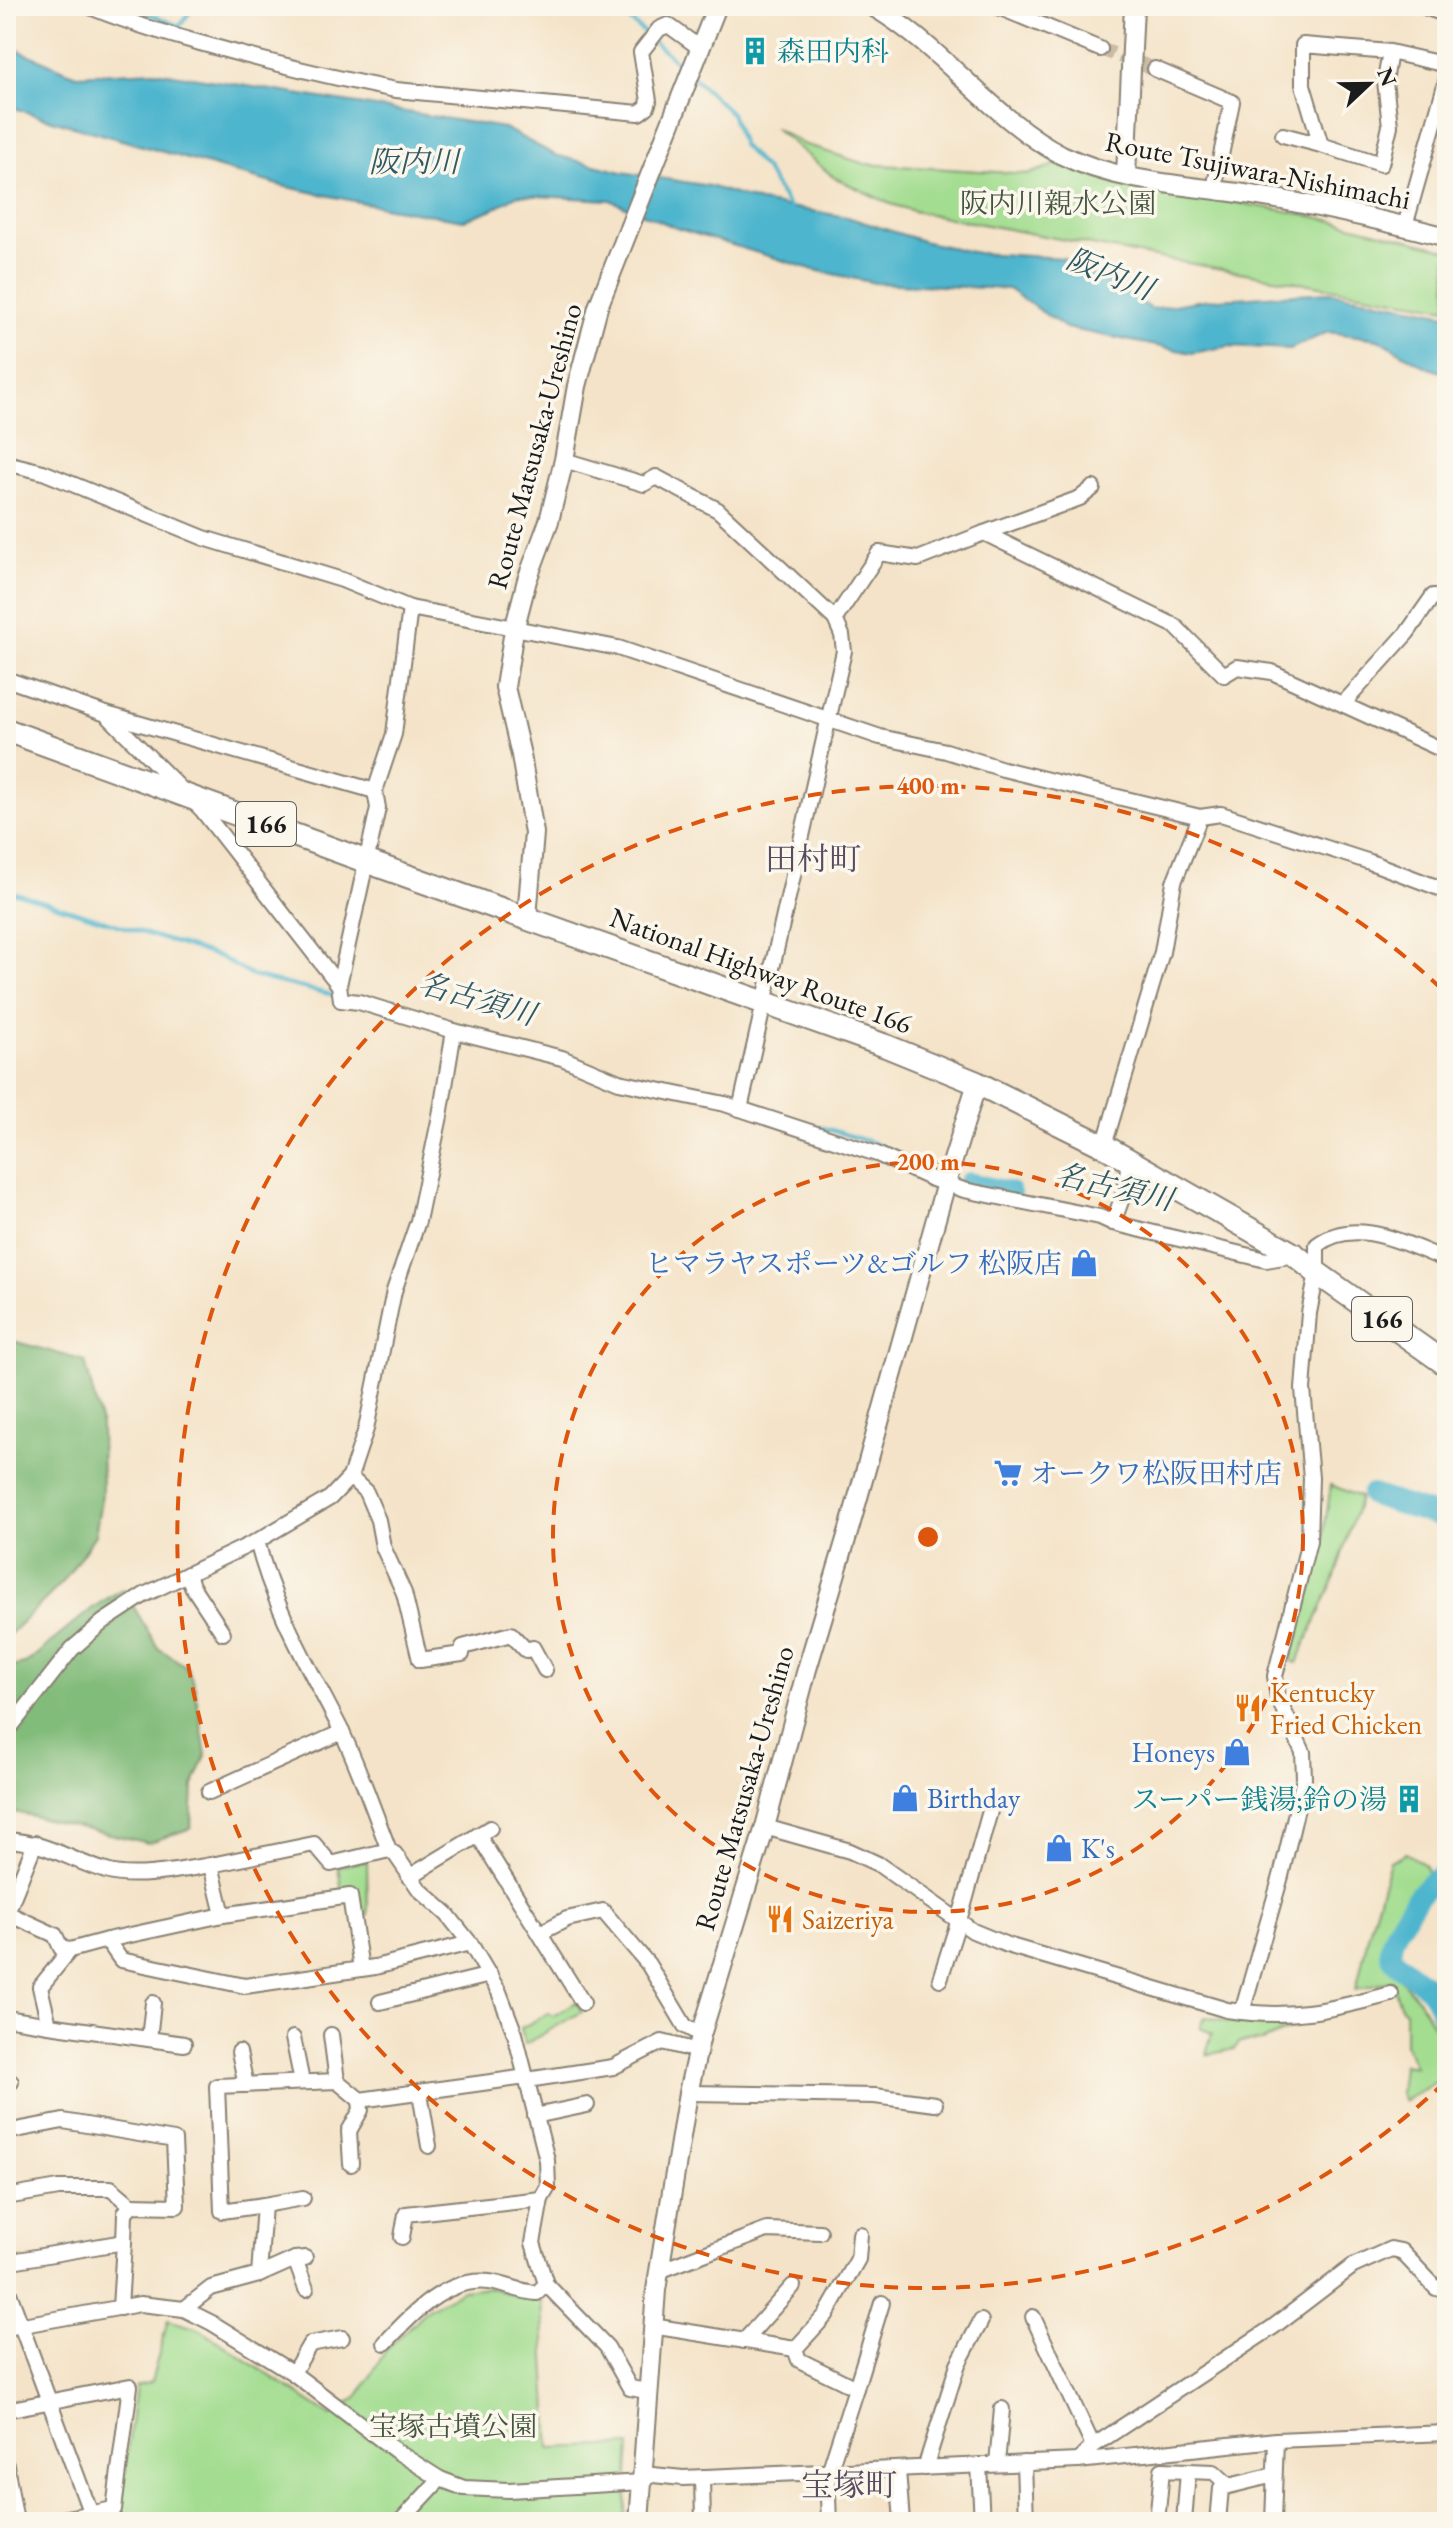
<svg xmlns="http://www.w3.org/2000/svg" width="1453" height="2528" font-family="'EB Garamond','Noto Serif JP',serif">
<rect width="100%" height="100%" fill="#fbf7ec"/>
<filter id="ink" filterUnits="userSpaceOnUse"><feTurbulence type="fractalNoise" baseFrequency=".0125" numOctaves="2"/><feDisplacementMap in="SourceGraphic" scale="16" xChannelSelector="R" yChannelSelector="G"/><feConvolveMatrix kernelMatrix="1 2 1 2 8 2 1 2 1" color-interpolation-filters="sRGB"/></filter>
<filter id="wash" filterUnits="userSpaceOnUse"><feTurbulence type="fractalNoise" baseFrequency=".006" numOctaves="4" result="noise"/><feDisplacementMap in="SourceGraphic" scale="32" xChannelSelector="R" yChannelSelector="G"/><feGaussianBlur stdDeviation="1.8" result="paint"/><feColorMatrix in="noise" values="0 0 0 0 0 0 0 0 0 0 0 0 0 0 0 0 0 1.4 0 .05"/><feComposite in="paint" operator="in"/></filter>
<g filter="url(#wash)">
<rect width="100%" height="100%" fill="#f4e3c8"/>
<!-- green -->
<g fill="#a3dd90" stroke="#607c56" stroke-width="2">
<path d="M773,127L803,144L865,164L1029,174L1060,163C1118,191 1181,194 1244,204C1313,214 1380,232 1447,250V308L1170,260L913,211L888,203L835,178Z"/>
<path d="M1331,1485L1360,1497L1335,1577L1297,1663L1291,1661L1319,1565Z"/>
<path d="M1406,1853L1425,1865L1428,1875L1389,1925L1383,1952L1388,1965L1418,1999L1447,2048V2075L1404,2101L1400,2093L1403,2064L1415,2066L1405,2045V2011L1401,2008L1392,1981L1356,1990L1369,1932L1390,1861Z"/>
<path d="M367,1861L368,1915L361,1916L355,1891L342,1893L338,1866Z"/>
<path d="M576,2002L582,2012L525,2044L521,2028L549,2013L553,2016Z"/>
<path d="M1204,2017C1238,2024 1261,2027 1296,2026L1263,2041L1240,2042L1234,2049L1206,2055L1212,2033L1200,2028Z"/>
<path d="M487,2287L523,2298L542,2301L550,2448L630,2445L625,2522H113L119,2513L136,2386L151,2382L168,2320L199,2329L331,2416L360,2394L386,2350L426,2310L462,2290Z"/>
</g>
<!-- forest -->
<g fill="#82bc7a" stroke="#4f6c4b" stroke-width="2">
<path d="M6,1339L85,1361L101,1425L102,1494L95,1535L63,1582L9,1635L6,1646Z"/>
<path d="M123,1589L158,1648L187,1667L195,1687L206,1755L193,1787L191,1828L148,1843L10,1811L6,1792V1668L25,1664L95,1606Z"/>
</g>
<!-- water -->
<path fill="#4eb5cd" stroke="#356874" stroke-width="2" d="M6,45L76,75L155,71L504,128L555,155L622,172L709,186L760,202L847,217L926,242L977,253L1064,258L1075,267L1113,285L1152,309L1202,300L1330,292L1437,312L1447,316V374L1426,367L1378,339L1328,332L1290,349L1230,346L1192,353L1066,328L1008,289L875,283L814,270L679,229L610,200L518,195L493,209L464,220L388,208L282,186L38,116L6,105Z"/>
<g fill="none" stroke-linecap="round" stroke-linejoin="round">
<!-- stream -->
<g stroke="#4eb5cd" stroke-width="4">
<path d="M129,6L180,26L194,6"/>
<path d="M620,6L627,18L648,36"/>
<path d="M654,42L687,71"/>
<path d="M693,77L731,113L742,145L765,169L790,209"/>
<path d="M6,890L220,957L252,976L337,996"/>
<path d="M661,1084L727,1098"/>
<path d="M777,1114L874,1143L911,1162"/>
</g>
<!-- river -->
<g stroke="#4eb5cd" stroke-width="22">
<path d="M969,1183L1010,1193"/>
<path d="M1372,1495L1447,1519"/>
<path d="M1447,1872C1426,1883 1417,1897 1405,1916C1375,1964 1397,1959 1428,1988C1438,1998 1442,2014 1447,2027"/>
</g>
</g>
</g>
<g filter="url(#ink)">
<g fill="none" stroke-linecap="round" stroke-linejoin="round">
<!-- minor-tunnel -->
<path stroke="#c9bba6" stroke-width="14" stroke-dasharray="14 7" stroke-linecap="butt" d="M1100,49L1155,69"/>
<defs>
<g id="minor">
<path d="M88,6C123,21 157,31 193,41C260,60 327,77 396,90L639,113L647,107L649,101L641,52L659,29L668,25L700,48"/>
<path d="M996,6L1100,49"/>
<path d="M1422,6L1447,15"/>
<path d="M1390,52L1385,81L1390,126L1381,164L1321,145L1303,85V45L1390,52L1447,65"/>
<path d="M1155,69L1232,102L1214,189"/>
<path d="M1283,135L1321,145"/>
<path d="M1405,226L1447,78"/>
<path d="M564,460L644,484L656,477L718,510L835,619L842,635L844,651L740,1109"/>
<path d="M6,463L43,472L204,538L342,580L410,608L618,648L880,737L946,751L1003,769L1200,817L1221,814L1370,862L1447,891"/>
<path d="M984,533L1080,498L1093,488"/>
<path d="M835,619L879,553L918,559L984,533L1175,626L1224,675L1237,667L1272,672L1447,752"/>
<path d="M6,679L106,714L375,791"/>
<path d="M1343,704L1407,633L1433,596L1447,598"/>
<path d="M106,714L202,810L330,974L339,985L341,1000L359,1002L454,1031L562,1058L619,1082L725,1104L877,1154L932,1179L964,1190L1100,1217L1113,1223L1266,1260L1295,1255"/>
<path d="M339,985L378,808L375,791L394,734L410,608"/>
<path d="M1104,1146L1162,952L1174,882L1200,817"/>
<path d="M1113,1223L1125,1190L1129,1160"/>
<path d="M350,1477L366,1492L378,1520L383,1547L404,1593L420,1660L462,1654L463,1647L511,1634L526,1650L533,1648L545,1670"/>
<path d="M257,1541C274,1609 309,1667 340,1728C359,1767 373,1809 389,1850L395,1854L419,1889L447,1914L470,1943L499,1992L515,2034L547,2160L548,2187L541,2199L533,2243L546,2284L607,2347L630,2388L647,2391"/>
<path d="M188,1574L192,1586L223,1633"/>
<path d="M6,1733L72,1649L103,1622L144,1595L257,1541L330,1498L350,1477L366,1429L394,1291L418,1221L440,1116L454,1031"/>
<path d="M209,1792L342,1732"/>
<path d="M765,1827L850,1851L878,1864L973,1931L1007,1945L1227,2010C1290,2020 1331,2010 1391,1994"/>
<path d="M478,1835L583,2003"/>
<path d="M6,1840C47,1842 69,1860 106,1871C133,1880 182,1870 211,1865L223,1915L107,1940L121,1960L245,1986L375,1967L470,1943"/>
<path d="M35,1843L7,1913L55,1935L61,1948L70,1950L107,1940"/>
<path d="M211,1865L314,1844L331,1864L389,1850"/>
<path d="M409,1877L490,1828"/>
<path d="M223,1915L350,1896L361,1969"/>
<path d="M540,1933L567,1919L603,1911L648,1964L685,2026L701,2035"/>
<path d="M70,1950L40,1987L49,2025L184,2044"/>
<path d="M940,1979L964,1904L990,1811"/>
<path d="M380,2002L490,1975"/>
<path d="M1242,2012L1281,1876L1304,1778L1303,1752L1278,1698L1275,1676L1309,1541L1311,1478L1303,1389L1309,1313L1317,1273V1245C1356,1215 1407,1245 1447,1260"/>
<path d="M6,2018L49,2025"/>
<path d="M331,2035L337,2081"/>
<path d="M293,2038L302,2082"/>
<path d="M149,2039L153,2003"/>
<path d="M239,2052L246,2085"/>
<path d="M527,2080L613,2067L662,2042L698,2051"/>
<path d="M6,2081L11,2082"/>
<path d="M420,2093L429,2146"/>
<path d="M688,2093L875,2096L935,2104"/>
<path d="M535,2116L587,2105"/>
<path d="M6,2132L63,2121L174,2140L177,2206L131,2205L125,2213L124,2242L6,2262"/>
<path d="M351,2164L349,2131L361,2110L360,2100"/>
<path d="M6,2197L59,2188H111L131,2205"/>
<path d="M264,2205L303,2198"/>
<path d="M402,2237L406,2214L541,2199"/>
<path d="M295,2259L306,2289"/>
<path d="M659,2271L767,2230L820,2232"/>
<path d="M259,2275L295,2259L305,2258"/>
<path d="M6,2285L91,2514"/>
<path d="M120,2308L124,2242"/>
<path d="M184,2309L211,2288L259,2275L264,2205L222,2211L217,2086L337,2081L360,2100L526,2077"/>
<path d="M1033,2317L1093,2446"/>
<path d="M652,2326L795,2349L799,2360L856,2388L829,2472"/>
<path d="M6,2328L140,2304L184,2309L212,2323L293,2373L396,2451L440,2479L464,2488L509,2490L642,2482"/>
<path d="M744,2341L793,2286"/>
<path d="M385,2343C411,2315 446,2277 489,2282C505,2284 520,2292 537,2293L546,2284"/>
<path d="M795,2349L826,2315L858,2259L860,2234"/>
<path d="M293,2373L310,2344L342,2338"/>
<path d="M856,2388L882,2303"/>
<path d="M6,2410L130,2386L114,2509L45,2522"/>
<path d="M1078,2461L1093,2446L1273,2327L1353,2266L1391,2249L1401,2251L1436,2288L1447,2290"/>
<path d="M1024,2463L1026,2522"/>
<path d="M997,2464L1002,2409"/>
<path d="M6,2465L16,2522"/>
<path d="M979,2465L982,2522"/>
<path d="M925,2468L958,2364L981,2321"/>
<path d="M898,2470L902,2522"/>
<path d="M827,2472L829,2522"/>
<path d="M643,2474L683,2478L1078,2461L1276,2440L1447,2433"/>
<path d="M702,2477L703,2522"/>
<path d="M400,2522L440,2479"/>
<path d="M1157,2522L1162,2470L1214,2472L1227,2484"/>
<path d="M1184,2522L1188,2471"/>
<path d="M1218,2522L1221,2488L1274,2475"/>
<path d="M1273,2522L1276,2440"/>
</g>
<g id="major">
<path d="M872,6C942,46 992,119 1062,155C1122,184 1193,185 1258,196C1322,206 1384,221 1447,237"/>
<path d="M1126,175L1134,6"/>
<path d="M527,917L534,833L521,755L505,687L514,630L527,580L549,521L564,460L577,386L598,307L717,6"/>
<path d="M639,2522L656,2290L688,2093L701,2035L765,1827L807,1669L850,1526L946,1183L977,1083"/>
</g>
<path id="highway" d="M6,730L368,862L886,1046L977,1083L1104,1146L1295,1255L1317,1273L1447,1365"/>
</defs>
<!-- minor casing -->
<use href="#minor" stroke="#888072" stroke-width="18"/>
<!-- major casing -->
<use href="#major" stroke="#888072" stroke-width="22"/>
<!-- highway casing -->
<use href="#highway" stroke="#888072" stroke-width="26"/>
<!-- minor -->
<use href="#minor" stroke="#fff" stroke-width="14"/>
<!-- major -->
<use href="#major" stroke="#fff" stroke-width="18"/>
<!-- highway -->
<use href="#highway" stroke="#fff" stroke-width="22"/>
</g>
</g>
<!-- distance rings -->
<g fill="none" stroke="#de560d" stroke-width="4" stroke-dasharray="14 10">
<circle cx="928" cy="1537" r="375"/>
<path d="M1445 2082A751 751 0 1 1 1445 992"/>
</g>
<!-- icons -->
<defs>
<symbol id="building-bare" viewBox="-9 -9 18 18"><path d="M-4-6H4V6H1V3H-1V6H-4ZM-2.5-4.3h1.7v1.8h-1.7ZM.8-4.3h1.7v1.8H.8ZM-2.5-1h1.7V.8h-1.7ZM.8-1h1.7V.8H.8Z" fill="#0f9aa8" stroke="#fbf7ec" stroke-width="2.5" paint-order="stroke"/></symbol>
<symbol id="shop-bare" viewBox="-9 -9 18 18"><path d="M-5-2.5h2.3a2.7 3.5 0 0 1 5.4 0H5L5.5 6h-11ZM-1.5-2.5h3a1.5 2.3 0 0 0-3 0Z" fill="#3f7fe0" stroke="#fbf7ec" stroke-width="2.5" paint-order="stroke"/></symbol>
<symbol id="supermarket-bare" viewBox="-9 -9 18 18"><path d="M-6-5.5h2.5l.6 2H6L4.5 2H-2.5L-4.4-4H-6ZM-1.5 3.2a1.3 1.3 0 1 0 .1 0ZM3 3.2a1.3 1.3 0 1 0 .1 0Z" fill="#3f7fe0" stroke="#fbf7ec" stroke-width="2.5" paint-order="stroke"/></symbol>
<symbol id="restaurant-bare" viewBox="-9 -9 18 18"><path d="M-5-6h1v4h1v-4h1v4h1v-4h1v5L-1.5 .5V6h-2V.5L-5-1ZM5-6V6H3V1.5H1.5Q1.5-4 5-6Z" fill="#e8710a" stroke="#fbf7ec" stroke-width="2.5" paint-order="stroke"/></symbol>
</defs>
<g fill-rule="evenodd">
<use href="#building-bare" x="735" y="31" width="40" height="40"/>
<use href="#shop-bare" x="1064" y="1243" width="40" height="40"/>
<use href="#supermarket-bare" x="988" y="1453" width="40" height="40"/>
<use href="#restaurant-bare" x="1228" y="1688" width="40" height="40"/>
<use href="#shop-bare" x="1217" y="1732" width="40" height="40"/>
<use href="#shop-bare" x="885" y="1778" width="40" height="40"/>
<use href="#building-bare" x="1389" y="1779" width="40" height="40"/>
<use href="#shop-bare" x="1039" y="1828" width="40" height="40"/>
<use href="#restaurant-bare" x="760" y="1899" width="40" height="40"/>
</g>
<g text-anchor="middle" stroke-width="7" stroke-linejoin="round" paint-order="stroke">
<!-- shield labels -->
<g fill="#fbf7ec" stroke="#5f5e5a" stroke-width="2">
<rect x="236" y="802" width="60" height="44" rx="6"/>
<rect x="1352" y="1297" width="60" height="44" rx="6"/>
</g>
<g font-size="26" font-weight="bold" fill="#1c1c1c">
<text x="266" y="833">166</text>
<text x="1382" y="1328">166</text>
</g>
<!-- culture labels -->
<g font-size="28" fill="#0d838f" stroke="#fbf7ec" text-anchor="start">
<text x="777" y="61">森田内科</text>
<text x="1387" y="1809" text-anchor="end">スーパー銭湯;鈴の湯</text>
</g>
<!-- street labels -->
<g font-size="28" fill="#1c1c1c" stroke="#fbf7ec">
<text transform="translate(1258 170) rotate(11)" y="10">Route Tsujiwara-Nishimachi</text>
<text transform="translate(534 446) rotate(-75)" y="10">Route Matsusaka-Ureshino</text>
<text transform="translate(761 970) rotate(20)" y="10">National Highway Route 166</text>
<text transform="translate(744 1788) rotate(-74)" y="10">Route Matsusaka-Ureshino</text>
</g>
<!-- park labels -->
<g font-size="28" fill="#44563f" stroke="#fbf7ec">
<text x="1058" y="213">阪内川親水公園</text>
<text x="453" y="2436">宝塚古墳公園</text>
</g>
<!-- shop labels -->
<g font-size="28" fill="#366cbe" stroke="#fbf7ec" text-anchor="start">
<text x="1062" y="1273" text-anchor="end">ヒマラヤスポーツ&amp;ゴルフ 松阪店</text>
<text x="1030" y="1483">オークワ松阪田村店</text>
<text x="1215" y="1762" text-anchor="end">Honeys</text>
<text x="927" y="1808">Birthday</text>
<text x="1081" y="1858">K's</text>
</g>
<!-- food labels -->
<g font-size="28" fill="#c56008" stroke="#fbf7ec" text-anchor="start">
<text x="1270" y="1702">Kentucky<tspan x="1270" dy="32">Fried Chicken</tspan></text>
<text x="802" y="1929">Saizeriya</text>
</g>
<!-- water labels -->
<g font-size="30" font-style="italic" fill="#305963" stroke="#fbf7ec">
<text x="414" y="172">阪内川</text>
<text transform="translate(1110 274) rotate(22)" y="10">阪内川</text>
<text transform="translate(477 999) rotate(16)" y="10">名古須川</text>
<text transform="translate(1114 1187) rotate(13)" y="10">名古須川</text>
</g>
<!-- quarter labels -->
<g font-size="32" fill="#584d60" stroke="#fbf7ec">
<text x="813" y="870">田村町</text>
<text x="849" y="2496">宝塚町</text>
</g>
</g>
<circle cx="928" cy="1537" r="12" fill="#de560d" stroke="#fbf7ec" stroke-width="4"/>
<g font-size="24" text-anchor="middle" font-weight="bold" fill="#de560d" stroke="#fbf7ec" stroke-width="7" stroke-linejoin="round" paint-order="stroke">
<text x="928" y="794">400 m</text>
<text x="928" y="1170">200 m</text>
</g>
<!-- margin -->
<rect width="1453" height="2528" fill="none" stroke="#fbf7ec" stroke-width="32"/>
<!-- north arrow -->
<g transform="translate(1369 84) rotate(68)" stroke="#fbf7ec" stroke-width="6" paint-order="stroke">
<path d="M0-6L14 30L0 20L-14 30Z" fill="#1c1c1c"/>
<text y="-12" font-size="22" font-weight="bold" text-anchor="middle" fill="#1c1c1c">N</text>
</g>
</svg>
